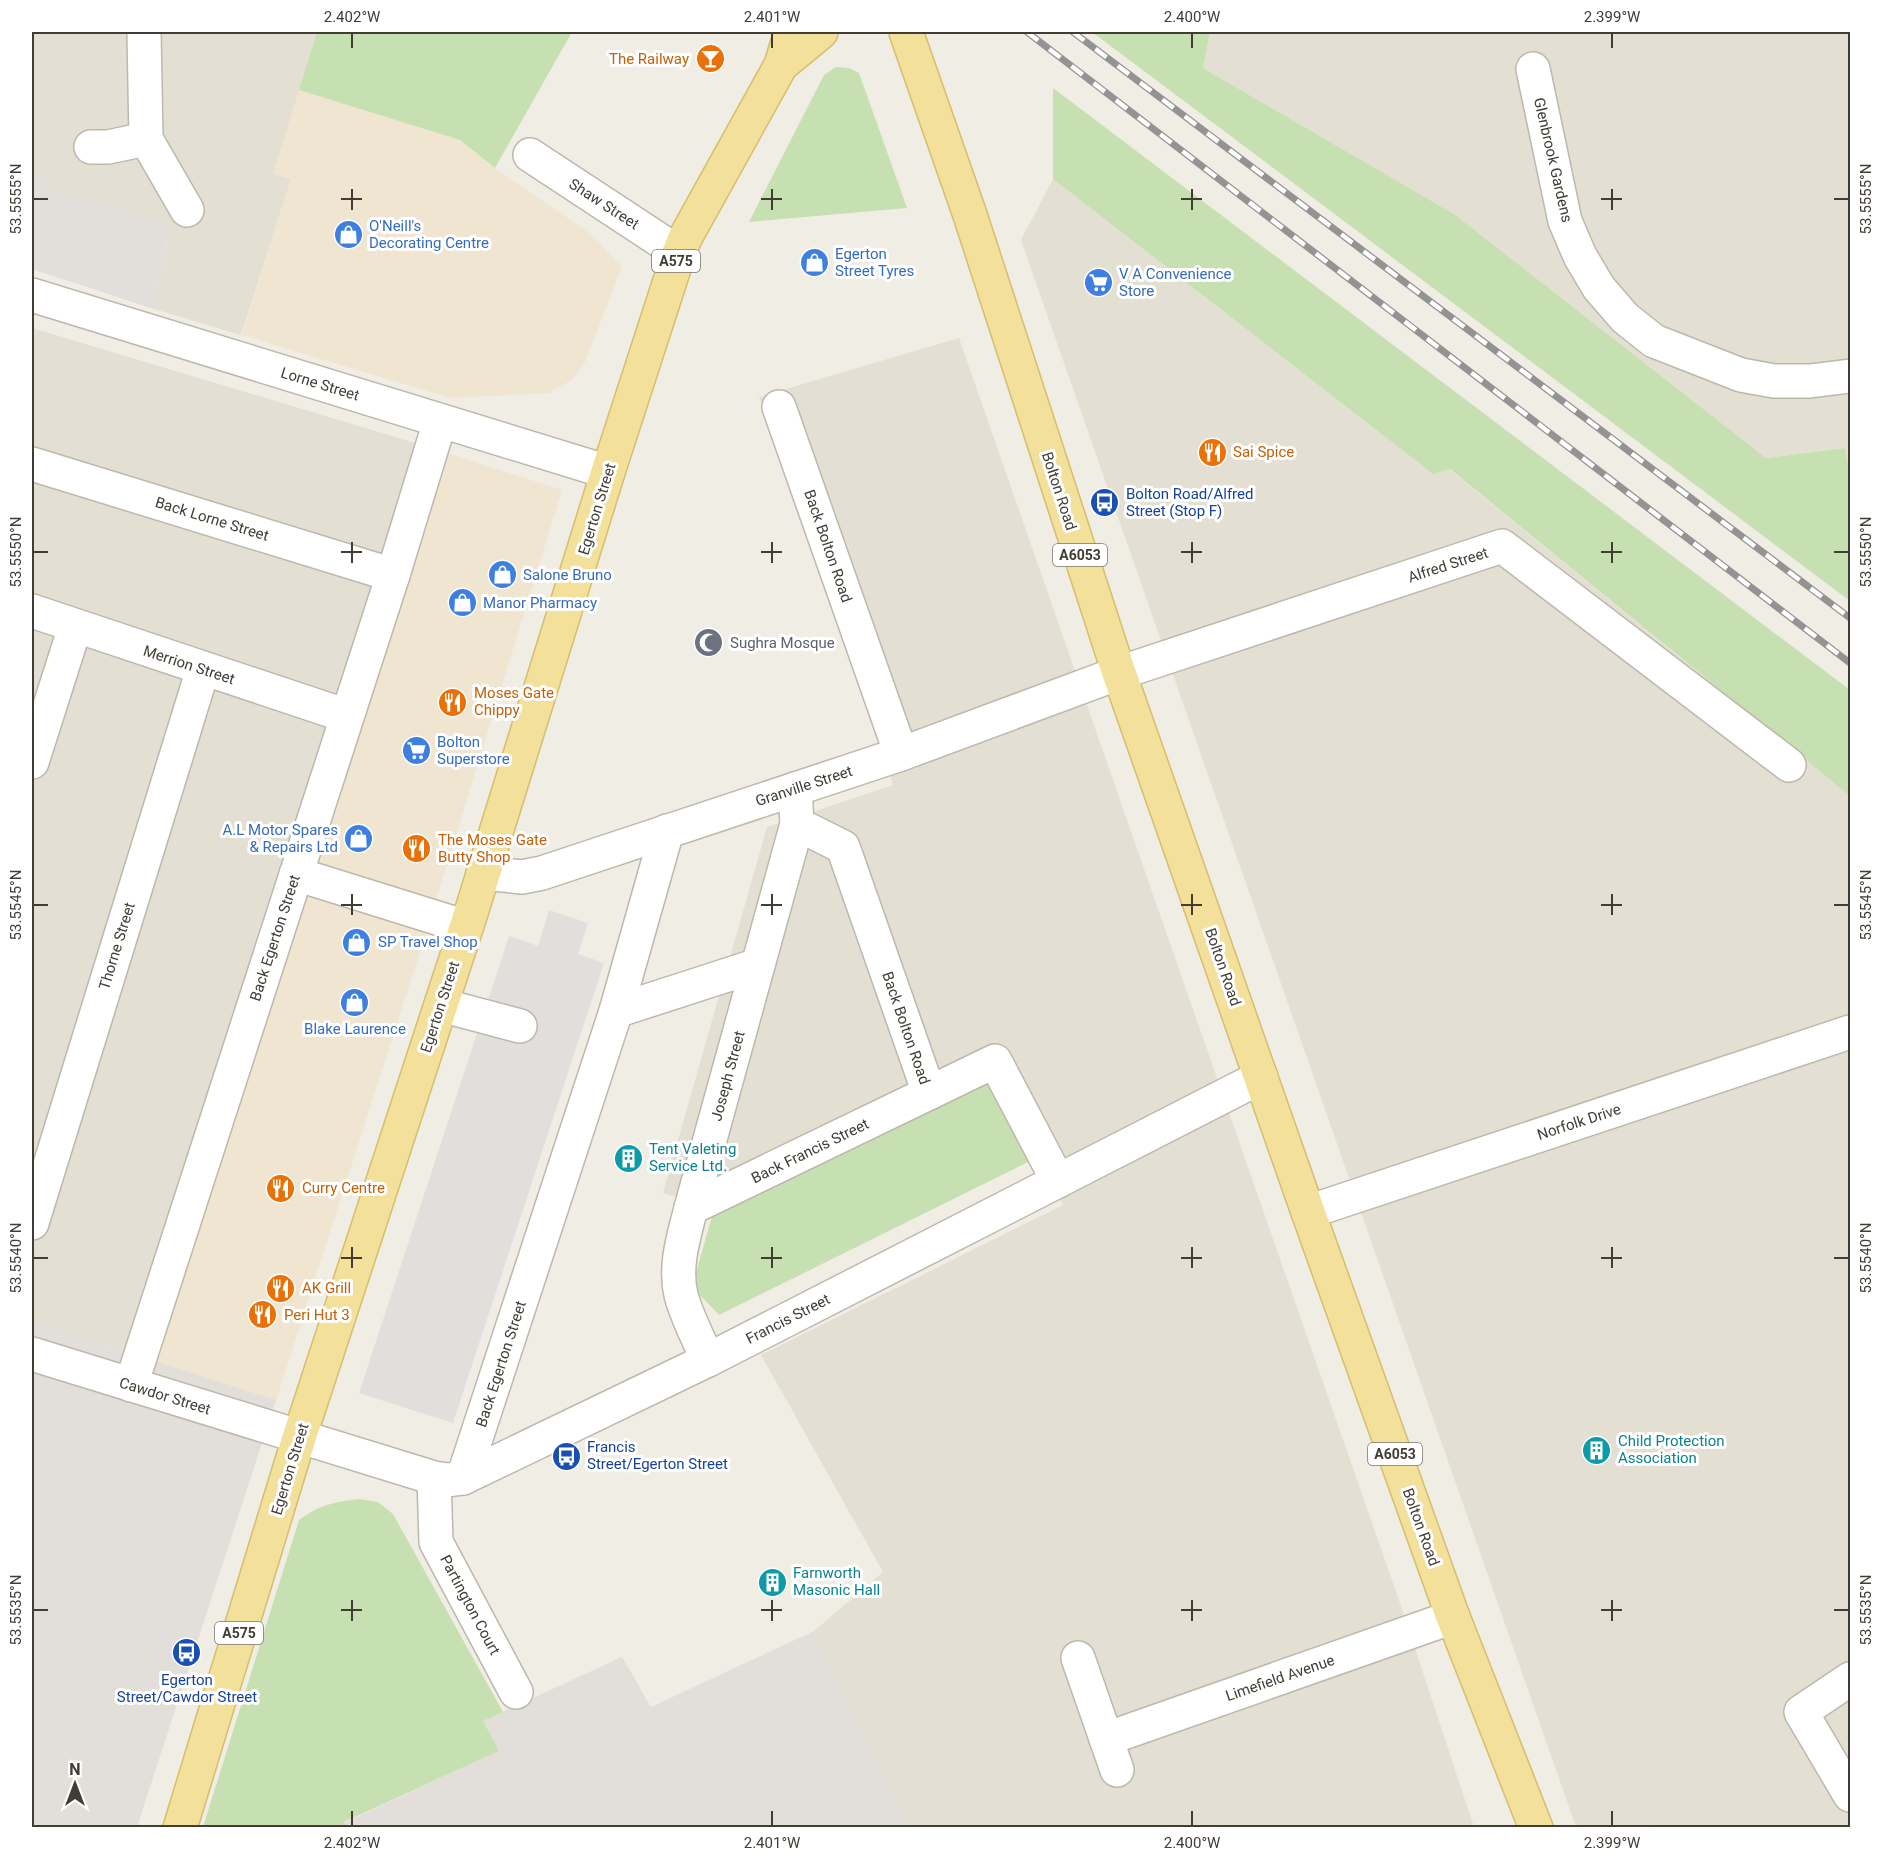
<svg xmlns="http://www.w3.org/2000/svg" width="1882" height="1859" font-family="Roboto,sans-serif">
<rect width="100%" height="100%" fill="#f0ede4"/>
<!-- residential -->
<g fill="#e3dfd3">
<path d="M32,32H317L274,174L291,179L241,335L154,309L170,229L165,223L55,190L32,171Z"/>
<path d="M1210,32H1850V477L1844,448L1766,458L1454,214L1203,68Z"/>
<path d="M1053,179L1433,474L1449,469L1850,796V1827H1576L1021,240Z"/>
<path d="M32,328L422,445L353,669L323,736L125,1351L32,1321Z"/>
<path d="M959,338L1401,1606L1474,1827H908L814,1631L883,1572L761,1355L1063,1205L992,1069L714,1209L663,1193L767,827L893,785L759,397Z"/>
</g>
<!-- commercial -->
<g fill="#f0e5d1">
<path d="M299,90L460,140L495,168L591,234L622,267L585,362L573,379L549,393L450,398L242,335L291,179L273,174Z"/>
<path d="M422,445L562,490L421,949L276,1400L125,1351L323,736L353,669Z"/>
</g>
<!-- industrial -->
<g fill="#e2ded9">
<path d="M32,171L55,190L165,223L170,228L154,309L32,269Z"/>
<path d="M32,1321L276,1400L137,1827H32Z"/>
<path d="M814,1631L908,1827L346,1828L344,1823L499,1751L483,1721L622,1657L651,1707Z"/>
</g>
<!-- green -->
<g fill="#c7e0b1">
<path d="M317,32H572L495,168L460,140L299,90Z"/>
<path d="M1092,32H1210L1203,68L1454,214L1766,458L1845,448L1850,477V601Z"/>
<path d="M836,67L849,68L859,73L907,208L749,222L824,75Z"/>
<path d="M1053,88L1850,690V796L1450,469L1433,474L1053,179Z"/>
<path d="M992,1068L1038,1157L719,1315L696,1291V1273L714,1209Z"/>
<path d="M359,1499L378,1502L393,1514L503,1712L483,1721L499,1751L344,1822L346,1827H203L299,1520C320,1505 333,1502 359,1499Z"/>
</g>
<!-- parking -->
<path fill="#e1dfdc" d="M549,910L588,923L578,954L604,963L453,1423L359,1393L509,936L538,946Z"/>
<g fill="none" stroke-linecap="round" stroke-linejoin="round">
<defs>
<g id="minor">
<path d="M144,32L146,139"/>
<path d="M1533,69L1565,221L1580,256L1599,288L1625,318L1654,341L1741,375L1774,381H1810L1850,376"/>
<path d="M91,147H108L146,139L187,210"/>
<path d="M530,155L679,253"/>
<path d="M32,295L608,472"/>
<path d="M779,407L901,754"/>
<path d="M32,464L393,575"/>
<path d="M32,611L347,716"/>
<path d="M32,762L75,627"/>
<path d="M797,824L843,847L929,1093L995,1061L1058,1181"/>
<path d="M483,873L522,877L542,873L901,754L1119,673L1502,546L1789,765"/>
<path d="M296,874L466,927"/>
<path d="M441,1005L520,1026"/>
<path d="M616,1011L758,965"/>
<path d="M691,1208L929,1093"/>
<path d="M1308,1212L1850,1032"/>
<path d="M32,1223L203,669"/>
<path d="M32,1354L434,1478L448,1480L463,1478L708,1360L1261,1077"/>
<path d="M708,1360C699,1340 686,1315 681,1295C674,1266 684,1236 691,1208L797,824L795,789"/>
<path d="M131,1385L393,575L440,421"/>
<path d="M434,1478L436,1542L516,1692"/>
<path d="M463,1478L616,1011L667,831"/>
<path d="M1078,1658L1117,1770"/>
<path d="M1850,1679L1801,1712L1850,1795"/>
<path d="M1106,1739L1453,1617"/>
</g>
<g id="major">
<path d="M906,32L970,215L1119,673L1308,1212L1453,1617L1536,1828"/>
<path d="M781,65L821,32"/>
<path d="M180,1828L299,1438L470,916L608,472L679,253L685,238L781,65L791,32"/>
</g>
</defs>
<!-- minor casing -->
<use href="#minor" stroke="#bdb8ab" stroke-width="36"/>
<!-- major casing -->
<use href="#major" stroke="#d5be6d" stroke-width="36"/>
<!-- minor -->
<use href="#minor" stroke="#fff" stroke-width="33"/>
<!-- major -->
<use href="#major" stroke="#f2e09b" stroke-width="33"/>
<defs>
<g id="rail">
<path d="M1027,32L1850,663"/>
<path d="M1073,32L1850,618"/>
</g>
</defs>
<!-- rail casing -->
<use href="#rail" stroke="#939393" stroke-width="7"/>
<!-- rail -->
<use href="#rail" stroke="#fff" stroke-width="4.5" stroke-dasharray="14" stroke-linecap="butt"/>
</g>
<!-- ticks -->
<path fill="none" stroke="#413d35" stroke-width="2" d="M352,33V48M772,33V48M1192,33V48M1612,33V48M352,189V210M772,189V210M1192,189V210M1612,189V210M33,199H48M341,199H362M761,199H782M1181,199H1202M1601,199H1622M1834,199H1849M352,542V563M772,542V563M1192,542V563M1612,542V563M33,552H48M341,552H362M761,552H782M1181,552H1202M1601,552H1622M1834,552H1849M352,894V915M772,894V915M1192,894V915M1612,894V915M33,905H48M341,905H362M761,905H782M1181,905H1202M1601,905H1622M1834,905H1849M352,1247V1268M772,1247V1268M1192,1247V1268M1612,1247V1268M33,1258H48M341,1258H362M761,1258H782M1181,1258H1202M1601,1258H1622M1834,1258H1849M352,1600V1621M772,1600V1621M1192,1600V1621M1612,1600V1621M33,1610H48M341,1610H362M761,1610H782M1181,1610H1202M1601,1610H1622M1834,1610H1849M352,1811V1826M772,1811V1826M1192,1811V1826M1612,1811V1826"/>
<!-- icons -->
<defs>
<symbol id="bar-disc" viewBox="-11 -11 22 22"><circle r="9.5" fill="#e8710a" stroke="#fff"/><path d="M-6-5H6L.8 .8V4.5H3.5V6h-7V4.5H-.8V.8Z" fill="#fff"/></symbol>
<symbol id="shop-disc" viewBox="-11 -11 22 22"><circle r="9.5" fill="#3f7fe0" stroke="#fff"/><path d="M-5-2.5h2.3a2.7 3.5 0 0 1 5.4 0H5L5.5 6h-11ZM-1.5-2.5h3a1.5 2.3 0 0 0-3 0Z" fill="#fff"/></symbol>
<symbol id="supermarket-disc" viewBox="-11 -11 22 22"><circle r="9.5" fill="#3f7fe0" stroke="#fff"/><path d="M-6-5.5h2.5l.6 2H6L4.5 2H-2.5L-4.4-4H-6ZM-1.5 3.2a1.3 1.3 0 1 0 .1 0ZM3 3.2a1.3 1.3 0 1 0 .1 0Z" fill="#fff"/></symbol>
<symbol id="restaurant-disc" viewBox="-11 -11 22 22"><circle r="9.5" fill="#e8710a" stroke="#fff"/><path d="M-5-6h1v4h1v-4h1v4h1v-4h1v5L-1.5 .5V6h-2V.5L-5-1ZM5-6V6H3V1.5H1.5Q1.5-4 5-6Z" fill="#fff"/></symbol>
<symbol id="bus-disc" viewBox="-11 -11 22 22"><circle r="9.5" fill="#1a4fb4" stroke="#fff"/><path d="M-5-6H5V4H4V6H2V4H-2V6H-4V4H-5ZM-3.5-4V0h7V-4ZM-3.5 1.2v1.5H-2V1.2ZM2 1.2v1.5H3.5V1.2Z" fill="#fff"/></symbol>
<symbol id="mosque-disc" viewBox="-11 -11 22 22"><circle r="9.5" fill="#6b7280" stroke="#fff"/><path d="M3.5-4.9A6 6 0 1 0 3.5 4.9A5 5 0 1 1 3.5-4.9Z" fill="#fff"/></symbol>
<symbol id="building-disc" viewBox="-11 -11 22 22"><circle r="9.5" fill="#0f9aa8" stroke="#fff"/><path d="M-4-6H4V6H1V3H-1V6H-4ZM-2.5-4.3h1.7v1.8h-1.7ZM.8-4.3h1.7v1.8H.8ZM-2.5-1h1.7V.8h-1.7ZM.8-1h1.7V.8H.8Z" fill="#fff"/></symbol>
</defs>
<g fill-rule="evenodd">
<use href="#bar-disc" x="694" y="42" width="33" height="33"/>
<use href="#shop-disc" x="332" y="218" width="33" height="33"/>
<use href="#shop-disc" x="798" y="246" width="33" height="33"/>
<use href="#supermarket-disc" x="1082" y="266" width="33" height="33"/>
<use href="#restaurant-disc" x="1196" y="436" width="33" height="33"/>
<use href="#bus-disc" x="1088" y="486" width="33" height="33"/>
<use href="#shop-disc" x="486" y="558" width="33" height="33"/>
<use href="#shop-disc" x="446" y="586" width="33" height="33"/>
<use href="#mosque-disc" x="692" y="626" width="33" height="33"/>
<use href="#restaurant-disc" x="436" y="686" width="33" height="33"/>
<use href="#supermarket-disc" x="400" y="734" width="33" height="33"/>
<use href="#shop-disc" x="342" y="822" width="33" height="33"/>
<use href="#restaurant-disc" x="400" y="832" width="33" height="33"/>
<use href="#shop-disc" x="340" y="926" width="33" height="33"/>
<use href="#shop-disc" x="338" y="986" width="33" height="33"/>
<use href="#building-disc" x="612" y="1142" width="33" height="33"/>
<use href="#restaurant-disc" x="264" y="1172" width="33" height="33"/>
<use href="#restaurant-disc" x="264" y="1272" width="33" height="33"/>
<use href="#restaurant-disc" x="246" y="1298" width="33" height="33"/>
<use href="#building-disc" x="1580" y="1434" width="33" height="33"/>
<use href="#bus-disc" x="550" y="1440" width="33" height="33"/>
<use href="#building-disc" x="756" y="1566" width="33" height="33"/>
<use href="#bus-disc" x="170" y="1636" width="33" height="33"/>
</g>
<g text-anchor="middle" stroke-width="6" stroke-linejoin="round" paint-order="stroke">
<!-- shield labels -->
<g fill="#fff" stroke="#7a7772" stroke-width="1.5">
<rect x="652" y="250" width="48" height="22" rx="4.5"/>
<rect x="1053" y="544" width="54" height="22" rx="4.5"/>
<rect x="1368" y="1443" width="54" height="22" rx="4.5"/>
<rect x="215" y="1622" width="48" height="22" rx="4.5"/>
</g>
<g font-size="14" font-weight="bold" fill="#413d35">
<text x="676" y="266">A575</text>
<text x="1080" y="560">A6053</text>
<text x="1395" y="1459">A6053</text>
<text x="239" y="1638">A575</text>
</g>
<!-- food labels -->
<g font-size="15" fill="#c56008" stroke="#fff" text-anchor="start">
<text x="689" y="64" text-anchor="end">The Railway</text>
<text x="1233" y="457">Sai Spice</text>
<text x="474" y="698">Moses Gate<tspan x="474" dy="17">Chippy</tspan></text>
<text x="438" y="845">The Moses Gate<tspan x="438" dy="17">Butty Shop</tspan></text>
<text x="302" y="1193">Curry Centre</text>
<text x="302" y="1293">AK Grill</text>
<text x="284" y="1320">Peri Hut 3</text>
</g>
<!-- street labels -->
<g font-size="15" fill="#413d35" stroke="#fff">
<text transform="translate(1553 160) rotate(77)" y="5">Glenbrook Gardens</text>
<text transform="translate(604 204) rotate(33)" y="5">Shaw Street</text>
<text transform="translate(320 384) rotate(17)" y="5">Lorne Street</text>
<text transform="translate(1059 491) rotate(72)" y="5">Bolton Road</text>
<text transform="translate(597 509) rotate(-73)" y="5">Egerton Street</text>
<text transform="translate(212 519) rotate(17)" y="5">Back Lorne Street</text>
<text transform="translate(828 546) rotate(71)" y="5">Back Bolton Road</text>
<text transform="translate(1448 565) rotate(-18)" y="5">Alfred Street</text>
<text transform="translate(189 665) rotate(18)" y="5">Merrion Street</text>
<text transform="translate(804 786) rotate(-18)" y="5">Granville Street</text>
<text transform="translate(275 938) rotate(-72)" y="5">Back Egerton Street</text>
<text transform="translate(117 946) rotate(-73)" y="5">Thorne Street</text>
<text transform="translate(1223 967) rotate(71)" y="5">Bolton Road</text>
<text transform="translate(440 1007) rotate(-72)" y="5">Egerton Street</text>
<text transform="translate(906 1028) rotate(71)" y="5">Back Bolton Road</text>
<text transform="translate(728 1076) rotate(-75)" y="5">Joseph Street</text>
<text transform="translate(1579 1122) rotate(-18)" y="5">Norfolk Drive</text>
<text transform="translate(810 1151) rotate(-26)" y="5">Back Francis Street</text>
<text transform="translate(788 1319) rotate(-27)" y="5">Francis Street</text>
<text transform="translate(501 1364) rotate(-72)" y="5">Back Egerton Street</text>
<text transform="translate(165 1396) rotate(17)" y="5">Cawdor Street</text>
<text transform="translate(290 1469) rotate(-73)" y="5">Egerton Street</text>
<text transform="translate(1421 1527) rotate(70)" y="5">Bolton Road</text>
<text transform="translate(470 1605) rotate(62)" y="5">Partington Court</text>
<text transform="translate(1280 1678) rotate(-19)" y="5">Limefield Avenue</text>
</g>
<!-- shop labels -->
<g font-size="15" fill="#366cbe" stroke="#fff" text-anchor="start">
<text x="369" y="231">O'Neill's<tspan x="369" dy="17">Decorating Centre</tspan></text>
<text x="835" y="259">Egerton<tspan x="835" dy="17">Street Tyres</tspan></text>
<text x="1119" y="279">V A Convenience<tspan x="1119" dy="17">Store</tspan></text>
<text x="523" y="580">Salone Bruno</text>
<text x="483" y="608">Manor Pharmacy</text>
<text x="437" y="747">Bolton<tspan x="437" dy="17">Superstore</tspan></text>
<text x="338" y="835" text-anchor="end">A.L Motor Spares<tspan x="338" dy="17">&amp; Repairs Ltd</tspan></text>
<text x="378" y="947">SP Travel Shop</text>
<text x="355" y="1034" text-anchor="middle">Blake Laurence</text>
</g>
<!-- transit labels -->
<g font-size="15" fill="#164399" stroke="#fff" text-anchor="start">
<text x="1126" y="499">Bolton Road/Alfred<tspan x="1126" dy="17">Street (Stop F)</tspan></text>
<text x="587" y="1452">Francis<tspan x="587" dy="17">Street/Egerton Street</tspan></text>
<text x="187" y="1685" text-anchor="middle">Egerton<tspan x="187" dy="17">Street/Cawdor Street</tspan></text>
</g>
<!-- worship labels -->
<g font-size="15" fill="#5b616d" stroke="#fff" text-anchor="start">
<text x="730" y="648">Sughra Mosque</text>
</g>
<!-- culture labels -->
<g font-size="15" fill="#0d838f" stroke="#fff" text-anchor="start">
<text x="649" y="1154">Tent Valeting<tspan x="649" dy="17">Service Ltd.</tspan></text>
<text x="1618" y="1446">Child Protection<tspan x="1618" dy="17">Association</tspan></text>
<text x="793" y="1578">Farnworth<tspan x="793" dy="17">Masonic Hall</tspan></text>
</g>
</g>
<!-- border -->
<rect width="1882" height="1859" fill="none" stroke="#ffffff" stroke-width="66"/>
<!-- north arrow -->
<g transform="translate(75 1784)" stroke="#ffffff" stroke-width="4.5" paint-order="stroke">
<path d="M0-4.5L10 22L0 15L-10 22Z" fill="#413d35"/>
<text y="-9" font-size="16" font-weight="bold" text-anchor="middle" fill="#413d35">N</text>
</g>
<rect x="33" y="33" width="1816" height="1793" fill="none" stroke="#413d35" stroke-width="2"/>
<g font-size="15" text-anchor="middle" fill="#413d35">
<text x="352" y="22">2.402°W</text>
<text x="772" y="22">2.401°W</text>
<text x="1192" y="22">2.400°W</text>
<text x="1612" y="22">2.399°W</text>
<text transform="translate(16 199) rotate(-90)" y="5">53.5555°N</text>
<text transform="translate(1866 199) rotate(-90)" y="5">53.5555°N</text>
<text transform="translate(16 552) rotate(-90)" y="5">53.5550°N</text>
<text transform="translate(1866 552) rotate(-90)" y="5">53.5550°N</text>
<text transform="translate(16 905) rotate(-90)" y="5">53.5545°N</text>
<text transform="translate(1866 905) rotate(-90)" y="5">53.5545°N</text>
<text transform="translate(16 1258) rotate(-90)" y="5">53.5540°N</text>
<text transform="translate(1866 1258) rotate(-90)" y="5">53.5540°N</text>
<text transform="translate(16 1610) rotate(-90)" y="5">53.5535°N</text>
<text transform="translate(1866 1610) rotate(-90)" y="5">53.5535°N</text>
<text x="352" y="1848">2.402°W</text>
<text x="772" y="1848">2.401°W</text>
<text x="1192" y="1848">2.400°W</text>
<text x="1612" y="1848">2.399°W</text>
</g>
</svg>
